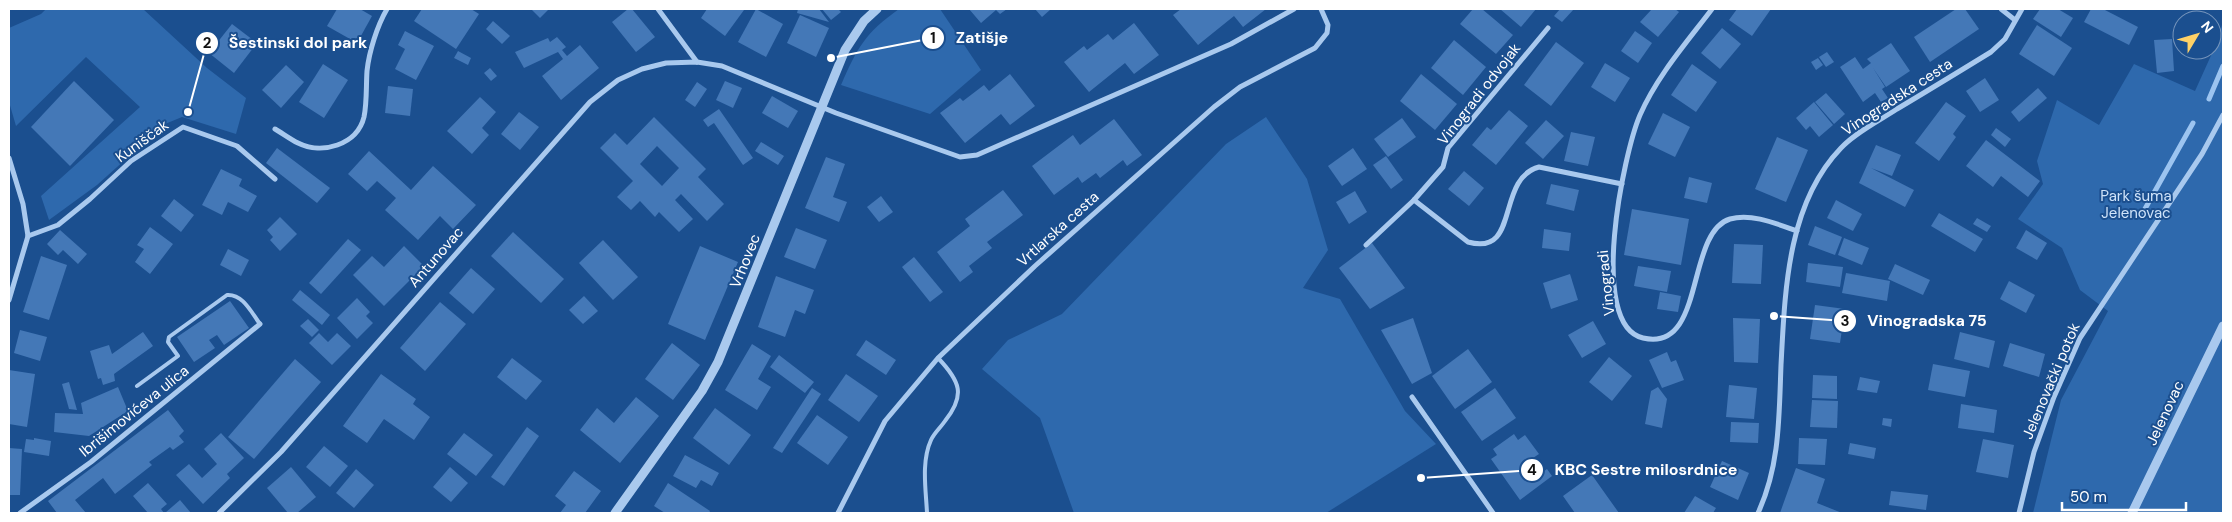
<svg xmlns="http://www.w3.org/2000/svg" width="2232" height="522" font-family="'DM Sans',sans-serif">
<rect width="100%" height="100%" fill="#1b4f8f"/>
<!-- green -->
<g fill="#2e69ad">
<path d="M46,9H143L207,68L246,98L236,134L182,117L165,124L97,185L49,220L41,196L140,107L86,57L16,126L9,102V28L41,14Z"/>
<path d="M899,9H940L981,70L930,114L841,85C857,48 865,33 899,9Z"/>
<path d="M2223,21V513H2033L2061,400L2108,311L2080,290L2062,248L2018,219L2043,184L2037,161L2057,100L2099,125L2134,64L2195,91L2218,40Z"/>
<path d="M1266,117L1307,179L1328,250L1303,288L1340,299L1405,411L1436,444L1326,513H1074L1040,418L982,369L1008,340L1062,314L1226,144Z"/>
</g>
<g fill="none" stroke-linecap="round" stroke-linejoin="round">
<!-- stream -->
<g stroke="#9cc4f0" stroke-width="5">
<path d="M2209,99L2223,66"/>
<path d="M2141,216L2193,123"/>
</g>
</g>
<!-- building -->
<g fill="#4478b7" fill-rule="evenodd">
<path d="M337,9H360L372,16L357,43L327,26Z"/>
<path d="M422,9H471L479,14L456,49L414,21Z"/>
<path d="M531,9H549L540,18Z"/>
<path d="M628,9H632L655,37L636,52L612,22Z"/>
<path d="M707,9H742L744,10L725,36L701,18Z"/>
<path d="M756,9L783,24L766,57L738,42Z"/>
<path d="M798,9H819L829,22L797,13Z"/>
<path d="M822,9H838L841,12L831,20Z"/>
<path d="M969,9H1007L1000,14L996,10L981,23Z"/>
<path d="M1035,9H1051L1042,17Z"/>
<path d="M1181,9H1266L1243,27L1234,16L1198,45L1173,15Z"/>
<path d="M1473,9H1482L1513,35L1496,54L1460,24Z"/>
<path d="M1500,9H1536L1521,27Z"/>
<path d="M1560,9H1574L1562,22L1554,16Z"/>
<path d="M1652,9H1675L1679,12L1658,37L1640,22Z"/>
<path d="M1737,9H1771L1752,36L1729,20Z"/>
<path d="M1956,9H1965L1979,29L1930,62L1914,37Z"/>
<path d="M2040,9H2058L2073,18L2061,37L2033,19Z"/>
<path d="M2091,9H2103L2138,27L2129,45L2084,22Z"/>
<path d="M800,15L829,28L816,57L787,43Z"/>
<path d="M493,21L510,36L502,44L486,29Z"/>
<path d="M1134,23L1159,55L1134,74L1125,63L1089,92L1064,62L1084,46L1087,50L1108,34L1113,40Z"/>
<path d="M232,24L257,43L234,73L209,53Z"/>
<path d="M2037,25L2072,48L2054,76L2019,54Z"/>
<path d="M1722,28L1741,44L1720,69L1701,53Z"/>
<path d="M405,31L434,46L416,80L395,69L405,49L398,45Z"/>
<path d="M1635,31L1652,43L1638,63L1621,51Z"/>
<path d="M557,37L566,47L562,50L567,56L580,45L599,68L561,100L542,76L563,59L558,52L524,68L515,52L548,38L550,42Z"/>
<path d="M2172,39L2174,71L2157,73L2154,40Z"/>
<path d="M1454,40L1486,67L1463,95L1431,68Z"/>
<path d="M1556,42L1584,63L1551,106L1524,85Z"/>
<path d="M1891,43L1910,71L1886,87L1873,68L1885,87L1882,89L1888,98L1881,102L1875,93L1863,102L1840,67L1855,57L1863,69L1871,63L1867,59Z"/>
<path d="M458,51L471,58L468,65L454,58Z"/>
<path d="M1827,52L1834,62L1826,67L1819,57Z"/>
<path d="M1818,58L1823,65L1816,70L1811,62Z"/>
<path d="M1605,63L1630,78L1615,102L1591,87Z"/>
<path d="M323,64L348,80L324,118L299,102Z"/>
<path d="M1692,64L1717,82L1696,112L1671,95Z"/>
<path d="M286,65L304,82L281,108L262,90Z"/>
<path d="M490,68L497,76L491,81L484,73Z"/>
<path d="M1010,74L1035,106L1010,125L1001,114L965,143L940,113L960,98L963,101L984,85L989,91Z"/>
<path d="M1421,74L1457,104L1435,130L1400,101Z"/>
<path d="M1985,78L1999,100L1980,112L1966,91Z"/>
<path d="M74,81L114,120L70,166L31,127Z"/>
<path d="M725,81L742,88L733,108L716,100Z"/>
<path d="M697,82L707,89L695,107L685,100Z"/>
<path d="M388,86L413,89L410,116L385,113Z"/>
<path d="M2038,88L2047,98L2019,122L2011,112Z"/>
<path d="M1826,93L1845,114L1834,124L1815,102Z"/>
<path d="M772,96L798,111L788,128L762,113Z"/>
<path d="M480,97L496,112L482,128L489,135L472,154L447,131Z"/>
<path d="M1814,102L1833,125L1819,137L1810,126L1806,130L1796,118Z"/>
<path d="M1946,102L1966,116L1953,134L1956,137L1939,161L1915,143Z"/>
<path d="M719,109L753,158L743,165L714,123L708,127L703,120Z"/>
<path d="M1509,110L1528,126L1496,165L1472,145L1487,127L1491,130Z"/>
<path d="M519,112L539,127L520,150L501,134Z"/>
<path d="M1663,113L1690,127L1675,157L1648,144Z"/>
<path d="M654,117L706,169L698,177L724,204L707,221L681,194L675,200L693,219L679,232L659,212L655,217L640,201L631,210L617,197L633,181L600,148L615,133L627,145ZM657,146L679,168L662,186L640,164Z"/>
<path d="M1402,118L1416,137L1388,157L1374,139Z"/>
<path d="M1114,119L1142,155L1127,166L1123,160L1100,178L1096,173L1082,183L1078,177L1054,195L1032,166L1073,135L1080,145Z"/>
<path d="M1546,120L1564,136L1543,159L1525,143Z"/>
<path d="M1996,128L2011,139L2005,147L1991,135Z"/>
<path d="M1571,132L1595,137L1588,166L1564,161Z"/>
<path d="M1777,137L1808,150L1786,202L1755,189Z"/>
<path d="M1986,140L2040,181L2028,197L2001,176L1993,187L1966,166Z"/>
<path d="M761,142L784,156L778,165L755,151Z"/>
<path d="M1876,145L1901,155L1892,176L1871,168L1914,190L1905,207L1859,183Z"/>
<path d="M277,148L330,188L317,203L266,163Z"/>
<path d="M1353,148L1367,169L1342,186L1328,166Z"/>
<path d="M369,151L411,190L433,166L476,205L453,229L440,216L418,240L385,210L396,198L377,181L367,191L348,174Z"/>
<path d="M1386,156L1403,180L1391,189L1373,165Z"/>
<path d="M826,157L845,164L833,197L847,202L839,222L805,208Z"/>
<path d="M221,169L242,179L239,186L257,196L248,212L228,202L222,215L202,205Z"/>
<path d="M1464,171L1484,188L1469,206L1448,189Z"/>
<path d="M1689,177L1712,183L1707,203L1684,198Z"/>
<path d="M1551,184L1579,190L1574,211L1546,204Z"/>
<path d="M1003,190L1023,215L987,242L992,248L969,266L973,272L960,282L937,252L970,226L965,219Z"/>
<path d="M1355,191L1367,212L1349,224L1336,202Z"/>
<path d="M881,196L893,212L879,222L867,207Z"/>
<path d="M174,199L194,215L181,232L161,216Z"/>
<path d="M1836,200L1862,214L1853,231L1827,218Z"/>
<path d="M1632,209L1689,219L1681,265L1624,255Z"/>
<path d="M1939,213L1983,239L1975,252L1931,226Z"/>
<path d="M280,217L297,234L280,251L270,240L273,237L267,230Z"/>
<path d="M1977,218L1991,226L1987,232L1973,224Z"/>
<path d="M1815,226L1842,237L1835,255L1808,245Z"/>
<path d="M150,227L173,244L150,274L135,262L144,249L137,245Z"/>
<path d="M796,228L827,240L815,269L784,257Z"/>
<path d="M1544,229L1571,233L1569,251L1542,248Z"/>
<path d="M60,230L87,254L78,264L63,250L58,255L47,244Z"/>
<path d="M2026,230L2047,243L2037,260L2016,248Z"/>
<path d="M513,232L564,279L541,303L491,256Z"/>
<path d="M1844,238L1869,248L1862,265L1838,255Z"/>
<path d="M348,239L361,250L321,294L309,283Z"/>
<path d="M603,240L638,277L613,300L579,263Z"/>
<path d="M1372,243L1405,288L1370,309L1339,268Z"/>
<path d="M1734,244L1763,245L1761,284L1732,283Z"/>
<path d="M404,246L424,266L384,306L353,275L372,256L384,267Z"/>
<path d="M700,246L738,262L705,340L668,324Z"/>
<path d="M228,249L249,260L241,276L220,265Z"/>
<path d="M41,256L67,265L49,320L23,312Z"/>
<path d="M914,257L943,292L930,302L902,267Z"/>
<path d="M1808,263L1843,267L1840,287L1806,282Z"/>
<path d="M1895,264L1930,280L1923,295L1888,279Z"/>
<path d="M1638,266L1671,271L1667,292L1634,286Z"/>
<path d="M471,268L495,289L473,314L449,293Z"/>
<path d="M1846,273L1890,281L1887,301L1842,293Z"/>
<path d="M1570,274L1578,300L1551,309L1543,283Z"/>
<path d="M776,276L814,290L805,314L795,310L785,337L758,327Z"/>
<path d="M2009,281L2035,295L2026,313L2000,299Z"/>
<path d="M300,290L330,315L322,325L292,300Z"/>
<path d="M1660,292L1681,296L1678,312L1657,309Z"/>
<path d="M584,296L598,311L583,324L569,310Z"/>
<path d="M357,298L370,312L366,316L373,323L357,339L337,318Z"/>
<path d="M230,301L249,328L224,345L217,335L209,340L215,348L194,362L177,337Z"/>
<path d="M440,302L466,324L425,371L400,348Z"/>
<path d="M1815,305L1845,309L1840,343L1810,339Z"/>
<path d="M1413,318L1432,373L1412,384L1381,330Z"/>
<path d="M1733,318L1760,319L1758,363L1734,362Z"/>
<path d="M308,319L319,330L312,337L300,326Z"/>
<path d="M1593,321L1606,344L1582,358L1568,335Z"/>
<path d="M20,330L47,337L40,361L14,353Z"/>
<path d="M143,332L153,346L114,374L115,381L103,385L101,378L98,379L90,351L109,345L112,354Z"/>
<path d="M1960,332L1995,341L1989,368L1954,359Z"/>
<path d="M319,333L328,342L337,333L351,346L332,365L309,343Z"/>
<path d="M866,340L896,360L886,375L856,355Z"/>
<path d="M672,343L700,365L673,400L645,379Z"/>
<path d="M2010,343L2045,354L2039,377L2003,366Z"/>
<path d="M752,344L771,356L758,379L771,387L757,410L725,390Z"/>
<path d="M1468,349L1492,382L1455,409L1432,376Z"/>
<path d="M1667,352L1671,362L1676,360L1684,380L1662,388L1649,360Z"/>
<path d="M779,355L814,382L805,393L770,367Z"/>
<path d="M1609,357L1632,376L1612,401L1589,382Z"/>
<path d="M512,358L542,381L526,400L497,377Z"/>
<path d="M295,359L321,382L254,459L228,437Z"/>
<path d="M1933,364L1970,371L1965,397L1928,390Z"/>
<path d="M9,370L35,374L27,427L9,424Z"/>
<path d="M381,374L416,399L413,404L430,417L414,440L384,419L367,443L343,426Z"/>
<path d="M846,374L878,396L859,422L828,400Z"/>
<path d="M1813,375L1837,376V399L1812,398Z"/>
<path d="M1860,377L1880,381L1877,393L1857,390Z"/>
<path d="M69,382L77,410L69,409L62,384Z"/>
<path d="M1729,385L1757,388L1754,419L1726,417Z"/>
<path d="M118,387L128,411L89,436L54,432L55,413L83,414L81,403Z"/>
<path d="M1658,387L1667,399L1662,428L1645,424L1651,391Z"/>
<path d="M812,388L821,394L782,453L773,448Z"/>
<path d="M1495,388L1516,418L1482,441L1461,412Z"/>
<path d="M636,397L659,416L620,463L580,430L597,408L614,423Z"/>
<path d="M1812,400L1838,401L1837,428L1810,427Z"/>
<path d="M1961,404L1997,410L1994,433L1958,428Z"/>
<path d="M715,408L751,435L729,465L693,438Z"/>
<path d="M168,410L184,431L179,436L184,442L173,450L170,447L149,462L152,465L115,494L103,478L75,500L86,513H57L48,501Z"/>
<path d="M817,415L848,437L828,465L797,443Z"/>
<path d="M1883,418L1892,419L1891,427L1882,425Z"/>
<path d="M1731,422L1759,423L1758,443L1730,442Z"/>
<path d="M527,427L539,436L504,486L491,477Z"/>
<path d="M221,433L244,458L227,474L230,478L203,504L176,475L189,464L202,478L217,464L204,449Z"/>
<path d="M464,433L493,455L476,476L447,454Z"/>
<path d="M1514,434L1518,440L1525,435L1539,454L1533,458L1543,472L1547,469L1552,476L1520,500L1491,459L1497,455L1493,449Z"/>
<path d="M34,438L51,441L49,456L24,452L26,439L34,440Z"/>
<path d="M1799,438L1827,439L1825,465L1798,464Z"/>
<path d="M1983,439L2014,445L2008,478L1976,472Z"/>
<path d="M1850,443L1876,448L1874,459L1848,454Z"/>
<path d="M324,446L348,466L330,487L306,467Z"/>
<path d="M9,448L22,449L20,495H9Z"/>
<path d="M685,455L719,473L712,486L701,480L696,488L673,476Z"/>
<path d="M1722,461L1749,473L1738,500L1710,487Z"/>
<path d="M291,467L316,497L297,513H288L267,488Z"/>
<path d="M450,467L468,483L451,502L433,487Z"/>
<path d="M1796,468L1825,479L1817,503L1842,513H1780Z"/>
<path d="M356,469L374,485L354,508L336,493Z"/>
<path d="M574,471L601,491L585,513H560L566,505L555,496Z"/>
<path d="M1592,475L1609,499L1619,513H1575L1563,496Z"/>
<path d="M148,483L167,504L161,509L164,513H148L133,496Z"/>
<path d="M668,483L710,511L709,513H665L654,506Z"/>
<path d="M1891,491L1928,495L1926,510L1889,505Z"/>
<path d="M1695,496L1716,508L1713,513H1684Z"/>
<path d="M180,500L191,513H165Z"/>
</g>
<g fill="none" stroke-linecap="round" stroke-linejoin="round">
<!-- service -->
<g stroke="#a9c9ee" stroke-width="4">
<path d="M137,386L178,356L168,342L169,337L227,295C243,294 251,312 260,324"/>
<path d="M927,513C926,490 921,462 931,440C934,433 941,427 945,421C966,395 960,381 938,358"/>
</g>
<!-- minor -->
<g stroke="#a9c9ee" stroke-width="5">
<path d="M658,9L697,62"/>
<path d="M1712,9C1687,42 1657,76 1640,115C1624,152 1587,325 1643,338C1706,353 1685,233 1730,219C1752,213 1777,224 1797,231"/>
<path d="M2001,9L2015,20"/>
<path d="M275,129C282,133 290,139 298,143C322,155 357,145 364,117C367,103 366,86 367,71C369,52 377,26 387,9"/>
<path d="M9,158L23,204L28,236L9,300"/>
<path d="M1414,200L1468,242C1521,257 1495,179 1539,167L1622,184"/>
<path d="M28,236L58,225L90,199L131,161L183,127L237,146L275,179"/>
<path d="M1366,245L1414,200L1443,167L1448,148L1548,28"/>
<path d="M1412,397L1493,513"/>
<path d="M20,513L91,462L260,324"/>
<path d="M219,513L281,452L590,102L618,80L642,69L666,63L697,62L722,66L836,113L960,157L977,155L1231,44L1294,9"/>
<path d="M838,513L885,421L938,358L1035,266L1214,107L1240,87L1315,48L1327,33L1328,25L1321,9"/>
<path d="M1758,513C1780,466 1779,416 1781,365C1785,291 1787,204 1841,148C1856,132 1879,121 1897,109C1929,90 1960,71 1991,52L2005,39L2022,9"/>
<path d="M2019,513L2034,452L2054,397L2080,338L2202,154L2223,115"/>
</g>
<!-- tertiary -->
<g stroke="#a9c9ee" stroke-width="9">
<path d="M615,513L702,391L718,362L845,50L864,21L877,9"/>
<path d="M2132,513L2223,326"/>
</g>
</g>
<g text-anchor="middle" stroke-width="4" stroke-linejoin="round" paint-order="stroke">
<!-- street labels -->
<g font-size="15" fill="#fff" stroke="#1b4f8f">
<text transform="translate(1479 94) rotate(-52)" y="5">Vinogradi odvojak</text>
<text transform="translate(1897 97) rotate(-33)" y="5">Vinogradska cesta</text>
<text transform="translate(142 141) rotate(-36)" y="5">Kuniščak</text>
<text transform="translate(1058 229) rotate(-42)" y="5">Vrtlarska cesta</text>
<text transform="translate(436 257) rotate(-49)" y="5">Antunovac</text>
<text transform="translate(745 261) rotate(-68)" y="5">Vrhovec</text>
<text transform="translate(1606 283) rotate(-96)" y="5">Vinogradi</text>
<text transform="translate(2051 381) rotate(-67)" y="5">Jelenovački potok</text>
<text transform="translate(134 411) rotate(-39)" y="5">Ibrišimovićeva ulica</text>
<text transform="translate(2165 413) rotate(-65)" y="5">Jelenovac</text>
</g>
<!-- park labels -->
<g font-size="15" fill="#cfe3fa" stroke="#1b4f8f">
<text x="2136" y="201">Park šuma<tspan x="2136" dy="17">Jelenovac</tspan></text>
</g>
</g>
<!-- callouts -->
<path fill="none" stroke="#fff" stroke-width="2" d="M831 58L933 38M188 112L207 43M1774 316L1845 321M1421 478L1532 470"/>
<g fill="#fff" stroke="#1b4f8f" stroke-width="2">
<circle cx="831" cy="58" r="5"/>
<circle cx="188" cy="112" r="5"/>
<circle cx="1774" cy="316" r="5"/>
<circle cx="1421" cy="478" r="5"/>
<circle cx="933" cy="38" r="12"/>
<circle cx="207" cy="43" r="12"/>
<circle cx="1845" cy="321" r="12"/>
<circle cx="1532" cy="470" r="12"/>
</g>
<g font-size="15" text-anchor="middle" font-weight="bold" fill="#111">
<text x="933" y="43">1</text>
<text x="207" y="48">2</text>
<text x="1845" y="326">3</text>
<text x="1532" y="475">4</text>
</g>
<g font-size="16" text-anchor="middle" font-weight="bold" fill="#fff" stroke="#1b4f8f" stroke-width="4" stroke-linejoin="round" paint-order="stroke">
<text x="982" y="43">Zatišje</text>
<text x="298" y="48">Šestinski dol park</text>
<text x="1927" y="326">Vinogradska 75</text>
<text x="1646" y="475">KBC Sestre milosrdnice</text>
</g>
<!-- border -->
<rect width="2232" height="522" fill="none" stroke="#ffffff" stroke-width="20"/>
<!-- north arrow -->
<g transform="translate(2197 35) rotate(52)"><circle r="24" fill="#1b4f8f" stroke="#7695bc"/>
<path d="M0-4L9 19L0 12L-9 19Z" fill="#ffd166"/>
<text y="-8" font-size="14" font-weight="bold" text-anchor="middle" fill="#ffffff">N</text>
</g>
<!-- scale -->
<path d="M2062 502v8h124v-8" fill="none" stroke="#ffffff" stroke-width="2.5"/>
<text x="2070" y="502" font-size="15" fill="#ffffff" stroke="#1b4f8f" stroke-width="4" paint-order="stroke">50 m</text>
</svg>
